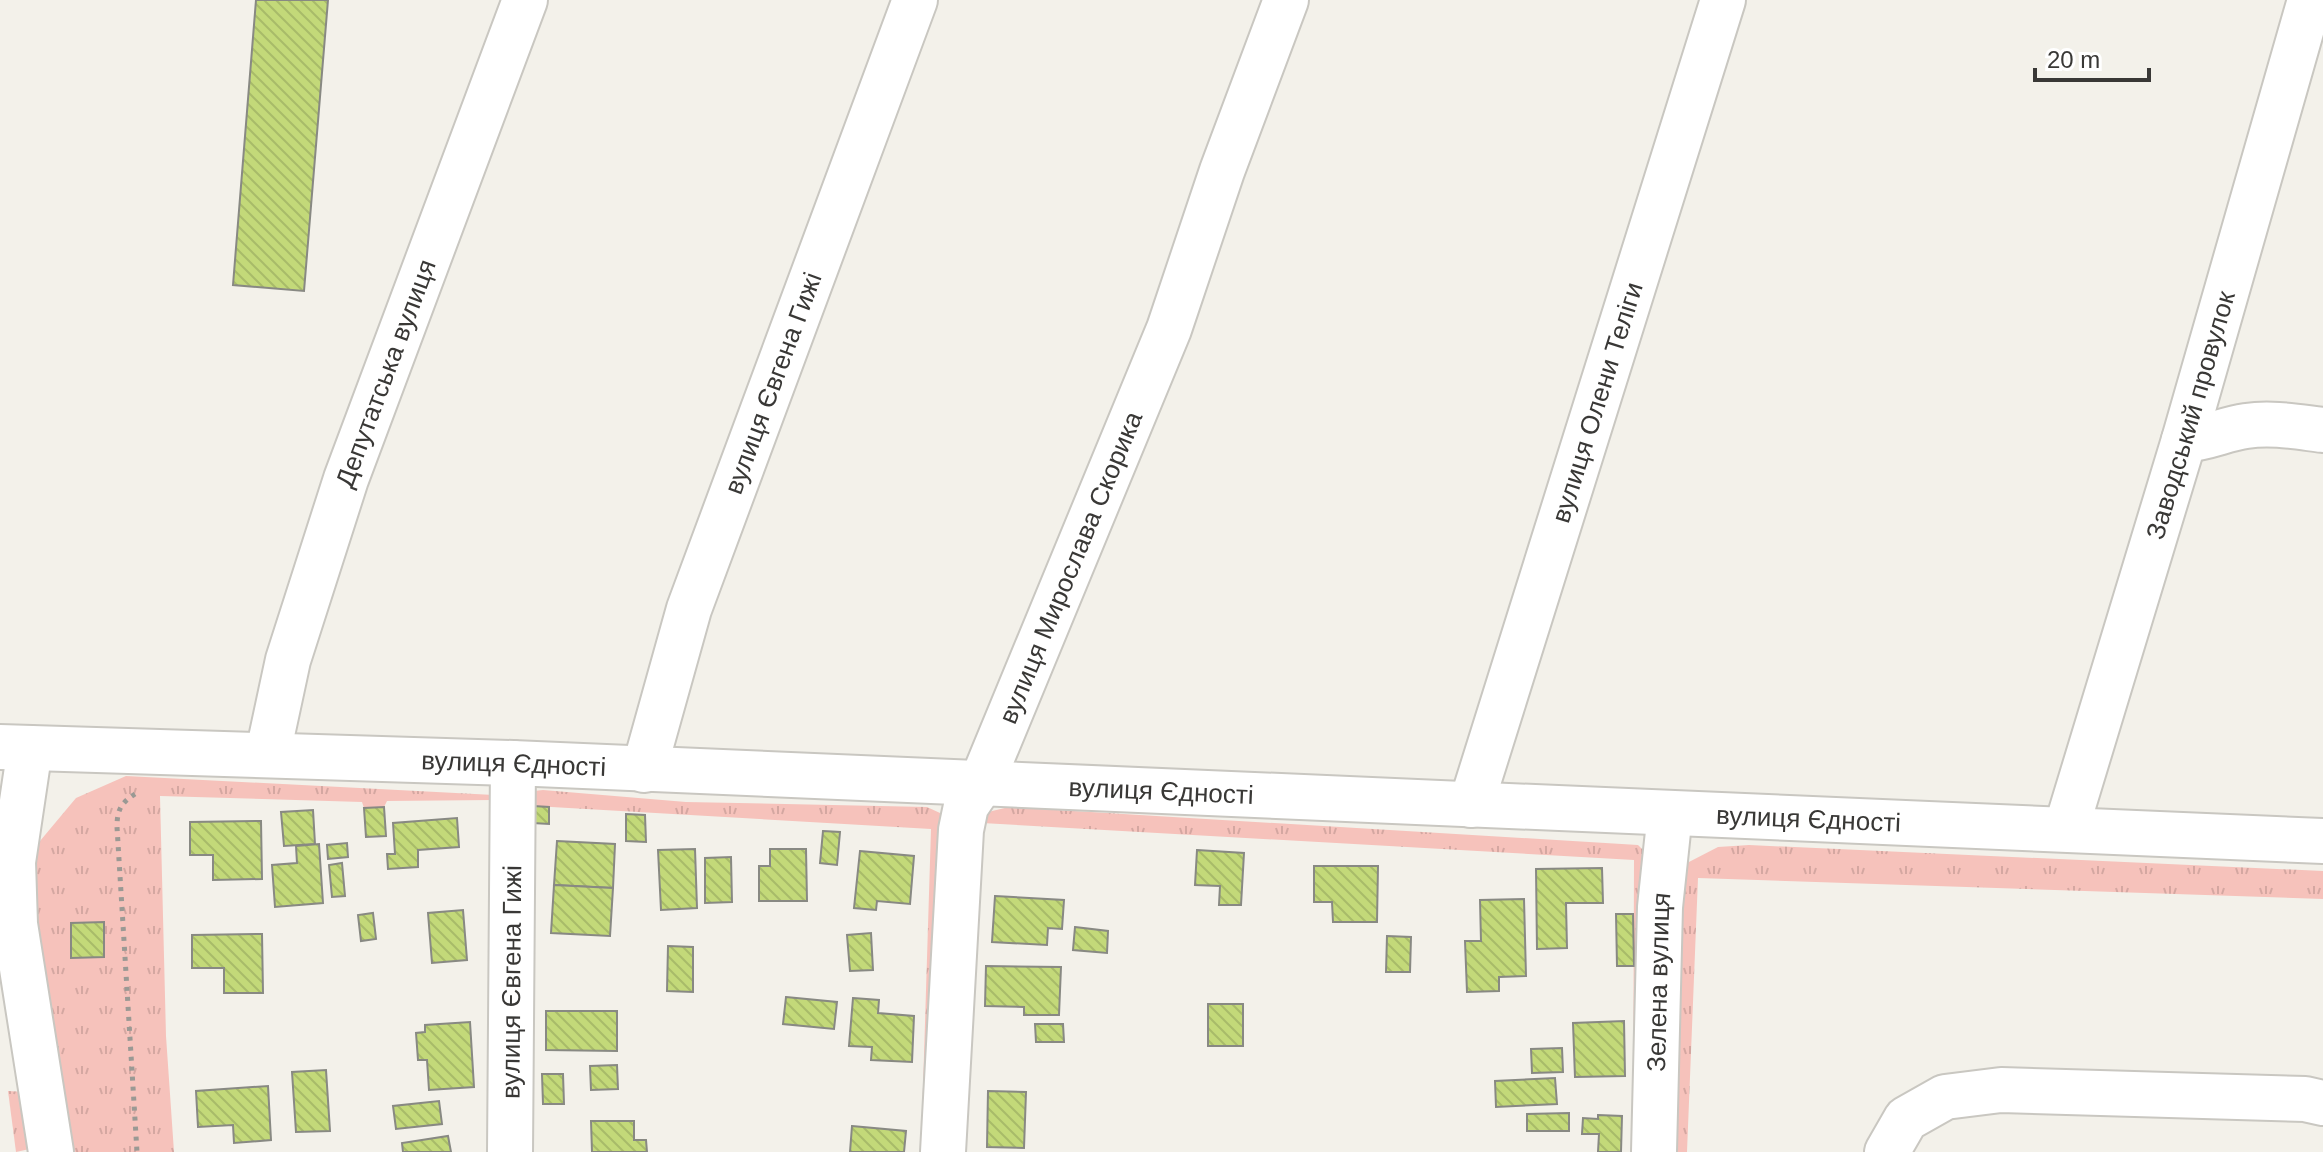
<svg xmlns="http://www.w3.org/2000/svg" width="2323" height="1152" font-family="Arial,sans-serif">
<defs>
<pattern id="grass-tufts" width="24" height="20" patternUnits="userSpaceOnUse" patternTransform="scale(2)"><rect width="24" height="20" fill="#f6c2bb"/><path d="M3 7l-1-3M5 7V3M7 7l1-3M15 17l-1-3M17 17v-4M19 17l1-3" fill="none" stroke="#d4a7a1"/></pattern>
<pattern id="building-back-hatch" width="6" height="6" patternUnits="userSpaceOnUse" patternTransform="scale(2)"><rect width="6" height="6" fill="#c3d979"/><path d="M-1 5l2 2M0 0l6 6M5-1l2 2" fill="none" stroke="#a8bb69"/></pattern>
</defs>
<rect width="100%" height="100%" fill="#f3f1ea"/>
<!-- grass -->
<g fill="url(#grass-tufts)">
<path d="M126,776L494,795L493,800L387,801L384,807L364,808L362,802L160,796L166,1036L174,1152H68L43,987L31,867L40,841L76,798Z"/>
<path d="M543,790L686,802L927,807L940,813L946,823L921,1152L931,829L534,806V791Z"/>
<path d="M1009,807L1638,845L1642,849L1646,900L1633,1152L1634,860L982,823L972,842L988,812Z"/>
<path d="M1749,845L2323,871V899L1698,878L1687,1152H1669L1671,960L1687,863L1718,847Z"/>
<path d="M8,1091L26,1092L34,1148L16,1152Z"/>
</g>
<!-- building -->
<g fill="url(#building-back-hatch)" stroke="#888983" stroke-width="2">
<path d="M256,0H328L304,291L233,285Z"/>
<path d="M533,806L549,807V824L533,823Z"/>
<path d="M384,807L386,836L366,837L364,808Z"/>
<path d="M313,810L315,844L284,846L281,812Z"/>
<path d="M626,814L645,815L646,842L626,841Z"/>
<path d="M457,818L459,847L418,850V867L388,869L387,854H395L393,823Z"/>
<path d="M261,821L262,879L213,880V855H190V822Z"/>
<path d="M823,831L840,832L837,865L820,863Z"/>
<path d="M557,841L615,844L613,888L554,885Z"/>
<path d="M347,843L348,857L328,859L327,845Z"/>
<path d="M319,844L323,903L275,907L272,865L297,863L296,846Z"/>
<path d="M695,849L697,908L661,910L658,850Z"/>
<path d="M770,849H806L807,901H759V866H770Z"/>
<path d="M1197,850L1244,853L1241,905H1219L1220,886L1195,885Z"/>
<path d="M860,851L914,856L910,904L877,901L876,910L854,908Z"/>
<path d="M731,857L732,902L705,903V858Z"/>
<path d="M342,863L345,896L332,897L329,865Z"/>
<path d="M1314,866H1378L1377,922H1333L1332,902H1314Z"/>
<path d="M1602,868L1603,903H1566L1567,948L1537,949L1536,869Z"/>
<path d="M554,885L613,888L610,936L551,933Z"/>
<path d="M995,896L1064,900L1062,929L1048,928L1047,945L992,942Z"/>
<path d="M1524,899L1526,976L1499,977V991L1467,992L1465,941H1481L1480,900Z"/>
<path d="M463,910L467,960L432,963L428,913Z"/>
<path d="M373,913L376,939L361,941L358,915Z"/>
<path d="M1616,914H1633L1634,966H1617Z"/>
<path d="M104,922V957L71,958V923Z"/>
<path d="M1075,927L1108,931L1107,953L1073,950Z"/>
<path d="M871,933L873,970L850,971L847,935Z"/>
<path d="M262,934L263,993H224V968H192V935Z"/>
<path d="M1387,936L1411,937L1410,972H1386Z"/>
<path d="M668,946L693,947V992L667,991Z"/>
<path d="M986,966L1061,967L1059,1015H1024V1007L985,1006Z"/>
<path d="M786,997L837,1002L834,1029L783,1024Z"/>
<path d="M853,998L879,1000L878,1013L914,1016L912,1062L871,1060L872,1047L849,1046Z"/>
<rect x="1208" y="1004" width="35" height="42"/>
<path d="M546,1011H617V1051L546,1050Z"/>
<path d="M1624,1021L1625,1076L1575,1077L1573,1023Z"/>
<path d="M470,1022L474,1087L429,1090L427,1060H418L416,1033L425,1032V1025Z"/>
<path d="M1035,1024H1063L1064,1042H1036Z"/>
<path d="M1562,1048L1563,1072L1532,1073L1531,1049Z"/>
<path d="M617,1065L618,1089L591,1090L590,1066Z"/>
<path d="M326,1070L330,1131L296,1132L292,1072Z"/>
<path d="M542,1074H563L564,1104H543Z"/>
<path d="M1555,1078L1557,1104L1496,1107L1495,1081Z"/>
<path d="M268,1086L271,1140L234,1143L233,1125L198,1127L196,1091Z"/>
<path d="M988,1091L1026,1092L1024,1148L987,1147Z"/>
<path d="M439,1101L442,1124L396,1129L393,1106Z"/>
<path d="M1569,1113V1131H1527V1114Z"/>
<path d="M1598,1115L1622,1116L1621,1152H1598L1599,1134H1582L1583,1118L1598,1119Z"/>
<path d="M591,1121H634V1140H646L647,1152H592Z"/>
<path d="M852,1126L906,1131L904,1152H850Z"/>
<path d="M448,1136L451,1152H403L402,1143Z"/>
</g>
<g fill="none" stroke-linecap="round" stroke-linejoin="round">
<defs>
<g id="minor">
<path d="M2184,440C2208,438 2225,429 2246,426C2272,422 2298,427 2323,430"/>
<path id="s1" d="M0,747L513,763L2323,841"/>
<path d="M30,748L13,862L15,924L51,1152"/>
<path id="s2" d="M268,753L288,660L346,479L525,0"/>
<path id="s3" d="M644,770L689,609L915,0"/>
<path id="s4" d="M1471,805L1723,0"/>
<path id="s5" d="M2066,829L2184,440L2310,0"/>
<path id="s6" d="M510,1152L513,763"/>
<path id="s7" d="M943,1152L961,830L966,806L981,784L1169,329L1222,171L1286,0"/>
<path id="s8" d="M1654,1152L1660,907L1670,813"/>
<path d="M1887,1152L1906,1119L1945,1097L2001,1090L2305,1099L2323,1103"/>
</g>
</defs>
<!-- minor casing -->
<use href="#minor" stroke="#c9c7c1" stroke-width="48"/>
<!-- path -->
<path stroke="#9a9994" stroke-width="5" stroke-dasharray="4 6" stroke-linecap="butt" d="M135,794C121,803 117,810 117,827L137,1152"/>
<!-- minor -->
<use href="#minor" stroke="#fff" stroke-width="44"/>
</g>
<g text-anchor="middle" stroke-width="6" stroke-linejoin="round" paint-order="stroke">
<!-- street labels -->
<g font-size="26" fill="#393836" stroke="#fff">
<text dy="9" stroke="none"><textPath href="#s2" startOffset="398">Депутатська вулиця</textPath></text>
<text dy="9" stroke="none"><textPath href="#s3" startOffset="408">вулиця Євгена Гижі</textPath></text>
<text dy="9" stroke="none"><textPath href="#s4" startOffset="422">вулиця Олени Теліги</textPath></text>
<text dy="9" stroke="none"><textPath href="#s5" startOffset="432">Заводський провулок</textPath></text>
<text dy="9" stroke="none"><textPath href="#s7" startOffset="608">вулиця Мирослава Скорика</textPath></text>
<text dy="9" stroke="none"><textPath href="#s1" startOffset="514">вулиця Єдності</textPath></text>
<text dy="9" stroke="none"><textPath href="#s1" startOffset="1162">вулиця Єдності</textPath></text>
<text dy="9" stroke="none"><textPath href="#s1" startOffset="1810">вулиця Єдності</textPath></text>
<text dy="9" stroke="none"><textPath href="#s6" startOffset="170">вулиця Євгена Гижі</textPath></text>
<text dy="9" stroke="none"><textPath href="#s8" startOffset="170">Зелена вулиця</textPath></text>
</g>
</g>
<!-- scale -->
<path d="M2035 68v12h114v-12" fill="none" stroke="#393836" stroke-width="4"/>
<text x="2047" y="68" font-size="24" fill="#393836" stroke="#ffffff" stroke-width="6" paint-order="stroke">20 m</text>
</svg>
